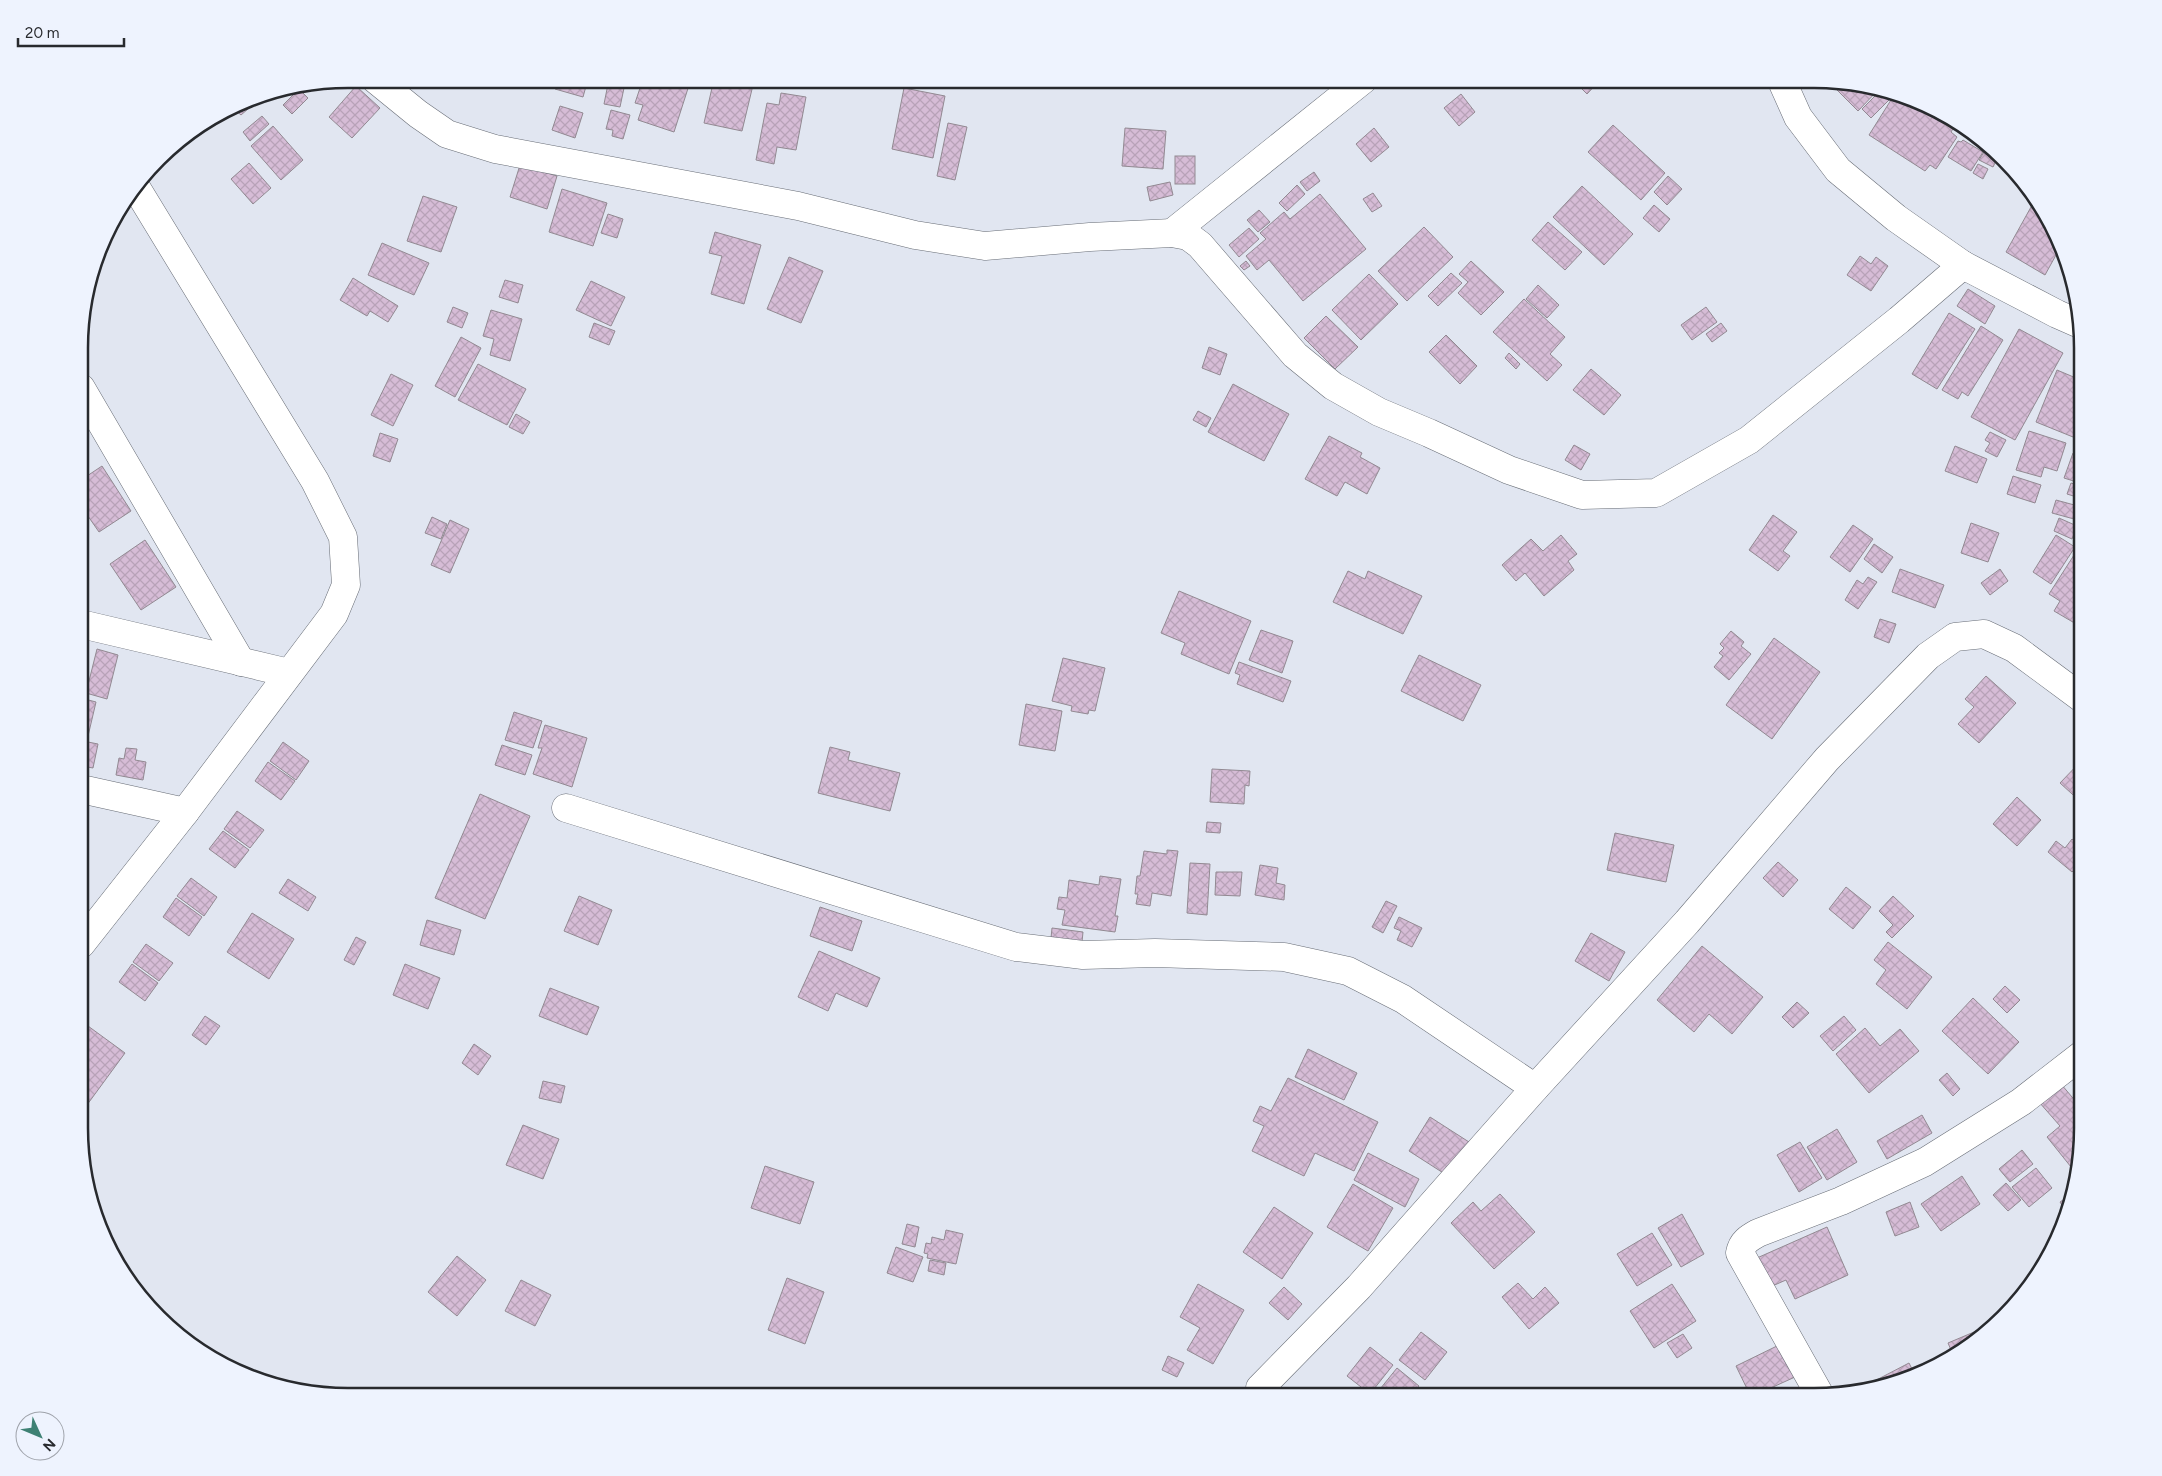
<svg xmlns="http://www.w3.org/2000/svg" width="2162" height="1476" font-family="Figtree,sans-serif">
<defs>
<pattern id="building-cross-hatch" width="8" height="8" patternUnits="userSpaceOnUse" patternTransform="scale(1.25)"><rect width="8" height="8" fill="#d6bcd6"/><path d="M0 0l8 8M0 8l8-8" fill="none" stroke="#b8a2b8"/></pattern>
</defs>
<rect width="100%" height="100%" fill="#e1e6f1"/>
<!-- building -->
<g fill="url(#building-cross-hatch)" stroke="#928992">
<path d="M521,79H540L538,84Z"/>
<path d="M558,79H588L583,97L555,89Z"/>
<path d="M643,79H691L674,132L638,120L643,105L635,103Z"/>
<path d="M714,79H724L753,85L742,131L704,123Z"/>
<path d="M770,79H782V82Z"/>
<path d="M785,79H797L796,85L785,83Z"/>
<path d="M1572,79H1601L1587,94Z"/>
<path d="M1619,79H1632L1625,85Z"/>
<path d="M1838,83L1879,89L1858,111L1834,87Z"/>
<path d="M608,84L624,88L620,107L604,104Z"/>
<path d="M356,86L380,108L352,138L329,117Z"/>
<path d="M904,88L945,96L933,158L892,149Z"/>
<path d="M299,89L308,98L292,114L283,105Z"/>
<path d="M1881,90H1885L1892,97L1871,118L1862,109Z"/>
<path d="M1896,92L1958,121L1951,132L1957,137L1936,169L1930,165L1925,171L1869,135Z"/>
<path d="M781,93L806,97L796,150L777,147L774,164L756,160L767,103L779,105Z"/>
<path d="M1461,94L1475,112L1459,126L1444,108Z"/>
<path d="M263,96L241,115L234,109L224,118L220,114L245,99Z"/>
<path d="M560,106L583,113L575,138L552,130Z"/>
<path d="M611,110L630,115L623,139L612,136L613,130L606,129Z"/>
<path d="M262,116L269,124L250,141L243,132Z"/>
<path d="M948,123L967,127L955,180L937,176Z"/>
<path d="M1613,125L1665,173L1641,200L1588,152Z"/>
<path d="M273,126L303,160L281,180L251,146Z"/>
<path d="M1125,128L1166,131L1163,169L1122,166Z"/>
<path d="M1374,128L1389,147L1371,162L1356,144Z"/>
<path d="M1963,140L1983,152L1971,171L1948,157L1958,141L1961,142Z"/>
<path d="M1984,143L1997,153L1993,159L1996,161L1993,167L1979,160L1984,152L1981,150Z"/>
<rect x="1175" y="156" width="20" height="28"/>
<path d="M249,163L271,188L253,204L231,179Z"/>
<path d="M1978,164L1988,169L1983,179L1973,173Z"/>
<path d="M520,165L557,176L547,209L510,197Z"/>
<path d="M1314,172L1320,181L1307,191L1300,182Z"/>
<path d="M1668,176L1682,189L1667,205L1654,192Z"/>
<path d="M1170,182L1173,195L1150,201L1147,187Z"/>
<path d="M1297,185L1305,194L1287,211L1279,203Z"/>
<path d="M1582,186L1633,234L1604,265L1553,217Z"/>
<path d="M562,189L607,203L593,246L549,232Z"/>
<path d="M1373,193L1382,206L1372,212L1363,199Z"/>
<path d="M1320,194L1366,249L1303,301L1269,260L1257,270L1246,256L1266,239L1260,233L1284,212L1290,219Z"/>
<path d="M423,196L457,207L441,252L407,241Z"/>
<path d="M2036,198L2047,213L2061,246L2045,275L2006,252Z"/>
<path d="M1654,205L1670,219L1659,232L1643,218Z"/>
<path d="M1259,210L1270,222L1258,232L1247,220Z"/>
<path d="M608,214L623,219L617,238L601,233Z"/>
<path d="M1548,222L1582,252L1565,270L1532,240Z"/>
<path d="M1424,227L1453,257L1407,301L1378,271Z"/>
<path d="M1249,228L1259,239L1239,257L1229,245Z"/>
<path d="M715,232L761,245L744,304L711,294L722,256L709,253Z"/>
<path d="M382,243L429,263L414,295L368,275Z"/>
<path d="M1860,256L1871,264L1876,257L1888,266L1871,291L1847,275Z"/>
<path d="M789,257L823,271L801,323L767,309Z"/>
<path d="M1246,261L1250,266L1244,270L1240,266Z"/>
<path d="M1471,261L1504,292L1481,315L1458,293L1468,282L1459,274Z"/>
<path d="M1451,273L1462,283L1438,306L1428,296Z"/>
<path d="M1369,274L1398,304L1361,340L1332,310Z"/>
<path d="M2073,276L2074,278L2076,287L2069,284Z"/>
<path d="M353,278L398,306L388,322L370,311L367,316L340,300Z"/>
<path d="M505,280L523,285L518,303L499,297Z"/>
<path d="M591,281L625,297L611,326L576,310Z"/>
<path d="M1538,285L1559,305L1547,318L1526,299Z"/>
<path d="M1968,289L1995,306L1985,324L1957,306Z"/>
<path d="M1524,299L1565,337L1550,354L1562,365L1547,381L1493,332Z"/>
<path d="M453,307L468,313L462,328L447,322Z"/>
<path d="M1706,307L1717,322L1692,340L1681,325Z"/>
<path d="M491,310L522,319L510,361L490,355L494,339L483,336Z"/>
<path d="M1949,313L1975,329L1937,389L1912,374Z"/>
<path d="M1326,316L1358,347L1335,369L1304,338Z"/>
<path d="M594,323L615,331L609,345L589,337Z"/>
<path d="M1721,323L1727,331L1712,342L1706,334Z"/>
<path d="M1981,326L2003,340L1968,396L1962,392L1958,399L1942,390Z"/>
<path d="M2019,329L2063,353L2015,440L1971,417Z"/>
<path d="M1446,335L1477,366L1460,384L1429,352Z"/>
<path d="M461,337L481,348L455,397L435,386Z"/>
<path d="M1209,347L1227,354L1220,375L1202,368Z"/>
<path d="M1509,353L1520,364L1516,369L1505,358Z"/>
<path d="M478,364L526,389L507,425L458,400Z"/>
<path d="M1591,369L1621,395L1604,415L1573,390Z"/>
<path d="M2057,370L2083,381V413L2073,437L2036,422Z"/>
<path d="M391,374L413,385L393,426L371,415Z"/>
<path d="M1233,384L1289,414L1264,461L1208,432Z"/>
<path d="M1198,411L1211,418L1206,427L1193,420Z"/>
<path d="M516,414L530,422L523,434L509,427Z"/>
<path d="M2083,430V443L2079,441Z"/>
<path d="M2029,431L2066,443L2057,471L2044,467L2041,477L2016,470Z"/>
<path d="M1990,432L2006,440L1997,457L1985,451L1990,443L1985,440Z"/>
<path d="M380,433L398,439L390,462L373,456Z"/>
<path d="M1329,436L1362,453L1360,457L1380,468L1367,494L1345,482L1337,496L1305,479Z"/>
<path d="M1574,445L1590,454L1581,470L1565,460Z"/>
<path d="M1955,446L1987,459L1977,483L1945,471Z"/>
<path d="M2073,453L2083,456V484L2064,478Z"/>
<path d="M102,466L131,511L99,532L81,506V480Z"/>
<path d="M2013,476L2041,485L2035,503L2007,494Z"/>
<path d="M2071,483L2083,487V499L2067,494Z"/>
<path d="M2056,500L2078,506L2074,519L2052,513Z"/>
<path d="M1773,515L1797,532L1783,551L1790,556L1778,571L1749,550Z"/>
<path d="M432,517L447,524L441,539L425,533Z"/>
<path d="M2059,518L2077,526L2072,539L2054,531Z"/>
<path d="M450,520L469,529L450,573L431,565Z"/>
<path d="M1971,523L1999,533L1988,562L1961,553Z"/>
<path d="M1853,525L1873,539L1850,572L1830,557Z"/>
<path d="M81,528L88,541L81,545Z"/>
<path d="M1561,535L1577,554L1568,561L1574,570L1544,596L1525,573L1516,581L1502,565L1531,539L1543,551Z"/>
<path d="M2056,535L2075,547L2051,584L2033,572Z"/>
<path d="M145,540L176,587L141,610L110,564Z"/>
<path d="M2083,541V628L2054,611L2060,601L2049,594Z"/>
<path d="M1874,544L1893,557L1882,573L1864,559Z"/>
<path d="M1900,569L1944,585L1935,608L1892,592Z"/>
<path d="M2000,569L2008,581L1990,595L1981,583Z"/>
<path d="M1348,571L1365,579L1368,571L1422,596L1403,634L1333,602Z"/>
<path d="M1868,577L1877,582L1858,609L1845,600L1857,580L1863,584Z"/>
<path d="M1179,591L1251,621L1229,674L1181,654L1185,643L1161,633Z"/>
<path d="M1880,619L1896,624L1889,643L1874,637Z"/>
<path d="M1261,630L1293,641L1282,673L1249,660Z"/>
<path d="M1731,631L1744,642L1741,646L1751,654L1729,680L1714,667L1723,656L1719,653L1724,648L1720,644Z"/>
<path d="M1774,638L1820,672L1772,739L1726,705Z"/>
<path d="M97,649L118,655L107,699L86,693Z"/>
<path d="M1419,655L1481,685L1463,721L1401,691Z"/>
<path d="M1063,658L1105,668L1095,711L1089,710L1088,714L1071,711L1072,706L1052,701Z"/>
<path d="M1239,662L1291,681L1283,702L1237,684L1240,675L1235,673Z"/>
<path d="M1986,676L2016,703L1979,743L1958,724L1974,707L1965,699Z"/>
<path d="M81,698L96,702L85,749L81,748Z"/>
<path d="M1026,704L1062,711L1055,751L1019,745Z"/>
<path d="M514,712L542,721L533,748L505,740Z"/>
<path d="M545,725L587,738L572,787L533,774L542,748H538Z"/>
<path d="M88,742L98,744L93,768L82,766Z"/>
<path d="M283,742L309,761L296,780L270,761Z"/>
<path d="M502,745L532,755L525,775L495,765Z"/>
<path d="M830,747L850,752L848,760L900,773L890,811L818,793Z"/>
<path d="M81,748L85,749L82,766L81,765Z"/>
<path d="M126,748L137,749L135,760L146,762L143,780L116,775L119,758L124,759Z"/>
<path d="M2083,759V804L2060,783Z"/>
<path d="M268,762L295,781L281,800L255,781Z"/>
<path d="M1212,769L1250,771L1249,786L1245,785L1244,804L1210,802Z"/>
<path d="M480,794L530,816L485,919L435,898Z"/>
<path d="M2017,797L2041,820L2017,846L1993,824Z"/>
<path d="M237,811L264,830L250,848L224,829Z"/>
<path d="M1207,822L1221,823L1220,833L1206,832Z"/>
<path d="M223,831L249,850L235,868L209,849Z"/>
<path d="M2083,831V870L2080,873L2075,869L2072,872L2048,852L2056,841L2065,848L2072,839L2077,843L2082,835L2081,833Z"/>
<path d="M1615,833L1674,845L1666,882L1607,870Z"/>
<path d="M1167,850L1178,851L1171,896L1152,893L1150,906L1136,904L1138,894H1135L1137,876H1140L1144,851L1167,854Z"/>
<path d="M1778,862L1798,880L1783,897L1763,878Z"/>
<path d="M1190,863L1210,864L1207,915L1187,913Z"/>
<path d="M1260,865L1278,868L1276,883L1285,885L1284,900L1255,895Z"/>
<path d="M1216,872H1242L1240,896L1215,895Z"/>
<path d="M1100,876L1121,879L1115,916H1118L1115,932L1062,925L1065,910L1057,909L1059,897L1067,898L1069,880L1099,885Z"/>
<path d="M191,878L217,897L204,916L177,896Z"/>
<path d="M288,879L316,897L308,911L279,893Z"/>
<path d="M1846,887L1871,907L1853,929L1829,909Z"/>
<path d="M579,896L612,910L598,945L564,931Z"/>
<path d="M1893,896L1914,916L1892,938L1886,932L1893,925L1879,911Z"/>
<path d="M176,898L202,917L189,936L163,917Z"/>
<path d="M1386,901L1397,906L1383,933L1372,927Z"/>
<path d="M820,907L862,921L852,951L810,936Z"/>
<path d="M252,913L294,939L269,979L227,952Z"/>
<path d="M1399,917L1422,928L1412,947L1397,940L1401,931L1394,928Z"/>
<path d="M427,920L461,930L454,955L420,945Z"/>
<path d="M1052,928L1083,932L1082,942L1051,938Z"/>
<path d="M1591,933L1625,952L1609,981L1575,961Z"/>
<path d="M356,937L366,942L354,965L344,960Z"/>
<path d="M1888,942L1932,977L1907,1009L1876,984L1886,970L1874,960Z"/>
<path d="M146,944L173,963L159,981L133,962Z"/>
<path d="M1702,946L1763,997L1732,1034L1709,1014L1694,1032L1657,1000Z"/>
<path d="M819,951L880,978L867,1007L836,993L828,1011L798,997Z"/>
<path d="M132,964L158,983L145,1001L119,982Z"/>
<path d="M405,964L440,978L428,1009L393,995Z"/>
<path d="M2005,986L2020,1000L2007,1013L1993,999Z"/>
<path d="M550,988L599,1007L587,1035L539,1016Z"/>
<path d="M1973,998L2019,1042L1988,1074L1942,1031Z"/>
<path d="M1797,1002L1809,1013L1793,1028L1782,1017Z"/>
<path d="M205,1016L220,1026L206,1045L192,1035Z"/>
<path d="M1844,1016L1856,1030L1833,1051L1820,1036Z"/>
<path d="M88,1026L125,1053L84,1109L81,1107V1035Z"/>
<path d="M1865,1028L1880,1046L1900,1029L1919,1051L1869,1093L1836,1054Z"/>
<path d="M474,1044L491,1056L478,1075L462,1063Z"/>
<path d="M1308,1049L1357,1073L1344,1100L1295,1077Z"/>
<path d="M1947,1073L1960,1089L1953,1096L1939,1080Z"/>
<path d="M1288,1078L1378,1122L1354,1171L1315,1153L1304,1176L1252,1151L1264,1126L1253,1121L1260,1106L1271,1111Z"/>
<path d="M543,1081L565,1086L561,1103L539,1098Z"/>
<path d="M2061,1084L2083,1110V1146L2080,1160L2071,1167L2047,1137L2060,1126L2039,1102Z"/>
<path d="M2083,1090V1103L2076,1095Z"/>
<path d="M1922,1115L1932,1133L1887,1159L1877,1141Z"/>
<path d="M1430,1117L1469,1142L1448,1176L1409,1151Z"/>
<path d="M523,1125L559,1139L543,1179L506,1165Z"/>
<path d="M1837,1129L1857,1162L1827,1180L1807,1147Z"/>
<path d="M1800,1142L1822,1178L1799,1192L1777,1155Z"/>
<path d="M2022,1150L2033,1164L2010,1182L1999,1169Z"/>
<path d="M1368,1153L1419,1179L1405,1207L1354,1180Z"/>
<path d="M765,1166L814,1182L800,1224L751,1208Z"/>
<path d="M2036,1168L2052,1188L2029,1207L2012,1187Z"/>
<path d="M1962,1176L1980,1204L1941,1231L1921,1204Z"/>
<path d="M2006,1183L2021,1200L2008,1211L1993,1195Z"/>
<path d="M1353,1184L1393,1208L1368,1251L1327,1227Z"/>
<path d="M2073,1193L2069,1214V1216L2060,1202Z"/>
<path d="M1500,1194L1535,1232L1494,1269L1451,1223L1473,1202L1481,1211Z"/>
<path d="M1910,1202L1919,1227L1895,1236L1886,1212Z"/>
<path d="M1274,1207L1313,1233L1282,1279L1243,1252Z"/>
<path d="M1682,1214L1704,1254L1681,1267L1658,1228Z"/>
<path d="M907,1224L919,1227L915,1247L902,1244Z"/>
<path d="M1827,1227L1848,1275L1795,1299L1786,1280L1770,1287L1757,1258Z"/>
<path d="M946,1230L963,1234L956,1264L927,1258L928,1254L924,1253L926,1243L931,1244L932,1237L944,1240Z"/>
<path d="M1652,1233L1672,1265L1637,1286L1617,1254Z"/>
<path d="M896,1247L923,1257L913,1282L887,1273Z"/>
<path d="M457,1256L486,1280L457,1316L428,1292Z"/>
<path d="M930,1260L946,1263L944,1275L928,1271Z"/>
<path d="M787,1278L824,1292L805,1344L768,1330Z"/>
<path d="M521,1280L551,1295L535,1326L505,1311Z"/>
<path d="M1518,1283L1533,1299L1545,1287L1559,1303L1529,1329L1502,1297Z"/>
<path d="M1198,1284L1244,1310L1213,1364L1187,1350L1200,1328L1180,1317Z"/>
<path d="M1672,1284L1696,1321L1654,1348L1630,1311Z"/>
<path d="M1284,1287L1302,1304L1288,1320L1269,1303Z"/>
<path d="M2000,1321L1992,1330L1954,1357L1948,1343Z"/>
<path d="M1421,1332L1447,1352L1425,1380L1399,1360Z"/>
<path d="M1683,1334L1692,1348L1677,1358L1667,1343Z"/>
<path d="M1779,1345L1795,1377L1751,1397L1736,1366Z"/>
<path d="M1370,1347L1393,1365L1370,1394L1347,1376Z"/>
<path d="M1168,1356L1184,1363L1177,1377L1162,1370Z"/>
<path d="M1909,1363L1915,1375L1884,1388L1862,1392L1861,1388Z"/>
<path d="M1397,1368L1419,1386L1410,1397H1379L1376,1394Z"/>
</g>
<g fill="none" stroke-linecap="round" stroke-linejoin="round">
<defs>
<g id="minor">
<path d="M375,79L418,114L447,134L495,149L798,206L915,235L985,246L1090,237L1172,233L1188,236L1200,245L1295,355L1333,386L1379,412L1429,433L1509,470L1582,495L1656,493L1749,440L1899,320L1963,265"/>
<path d="M1172,233L1364,79"/>
<path d="M81,388L241,662"/>
<path d="M81,624L289,673"/>
<path d="M81,789L185,812"/>
<path d="M566,808L1016,947L1083,955L1155,953L1284,957L1348,971L1403,999L1535,1088"/>
<path d="M81,944L185,812L334,614L346,585L343,537L315,481L137,189"/>
<path d="M1260,1388L1359,1287L1535,1088L1687,922L1827,759L1928,656L1955,637L1984,634L2014,648L2083,699"/>
<path d="M1821,1397L1740,1253C1742,1242 1749,1238 1758,1233L1841,1201L1925,1162L2021,1102L2083,1054"/>
</g>
<path id="tertiary" d="M1781,79L1798,117L1838,170L1896,218L1963,265L2057,314L2082,325"/>
</defs>
<!-- minor casing -->
<use href="#minor" stroke="#686d76" stroke-width="29"/>
<!-- tertiary casing -->
<use href="#tertiary" stroke="#686d76" stroke-width="29"/>
<!-- minor -->
<use href="#minor" stroke="#fff" stroke-width="28"/>
<!-- tertiary -->
<use href="#tertiary" stroke="#fff" stroke-width="28"/>
</g>
<!-- crop -->
<path d="M0 0H2162V1476H0ZM348 88H1814A260 260 0 0 1 2074 348V1128A260 260 0 0 1 1814 1388H348A260 260 0 0 1 88 1128V348A260 260 0 0 1 348 88Z" fill="#eef3fe" fill-rule="evenodd"/>
<path fill="none" stroke="#282a2e" stroke-width="2.5" d="M348 88H1814A260 260 0 0 1 2074 348V1128A260 260 0 0 1 1814 1388H348A260 260 0 0 1 88 1128V348A260 260 0 0 1 348 88Z"/>
<!-- north arrow -->
<g transform="translate(40 1436) rotate(134)"><circle r="24" fill="#eef3fe" stroke="#9fa3ab"/>
<path d="M0-4L9 19L0 12L-9 19Z" fill="#3e8174"/>
<text y="-8" font-size="14" font-weight="bold" text-anchor="middle" fill="#282a2e">N</text>
</g>
<!-- scale -->
<path d="M18 38v8h106v-8" fill="none" stroke="#282a2e" stroke-width="2.5"/>
<text x="25" y="38" font-size="15" fill="#282a2e" stroke="#eef3fe" stroke-width="4" paint-order="stroke">20 m</text>
</svg>
